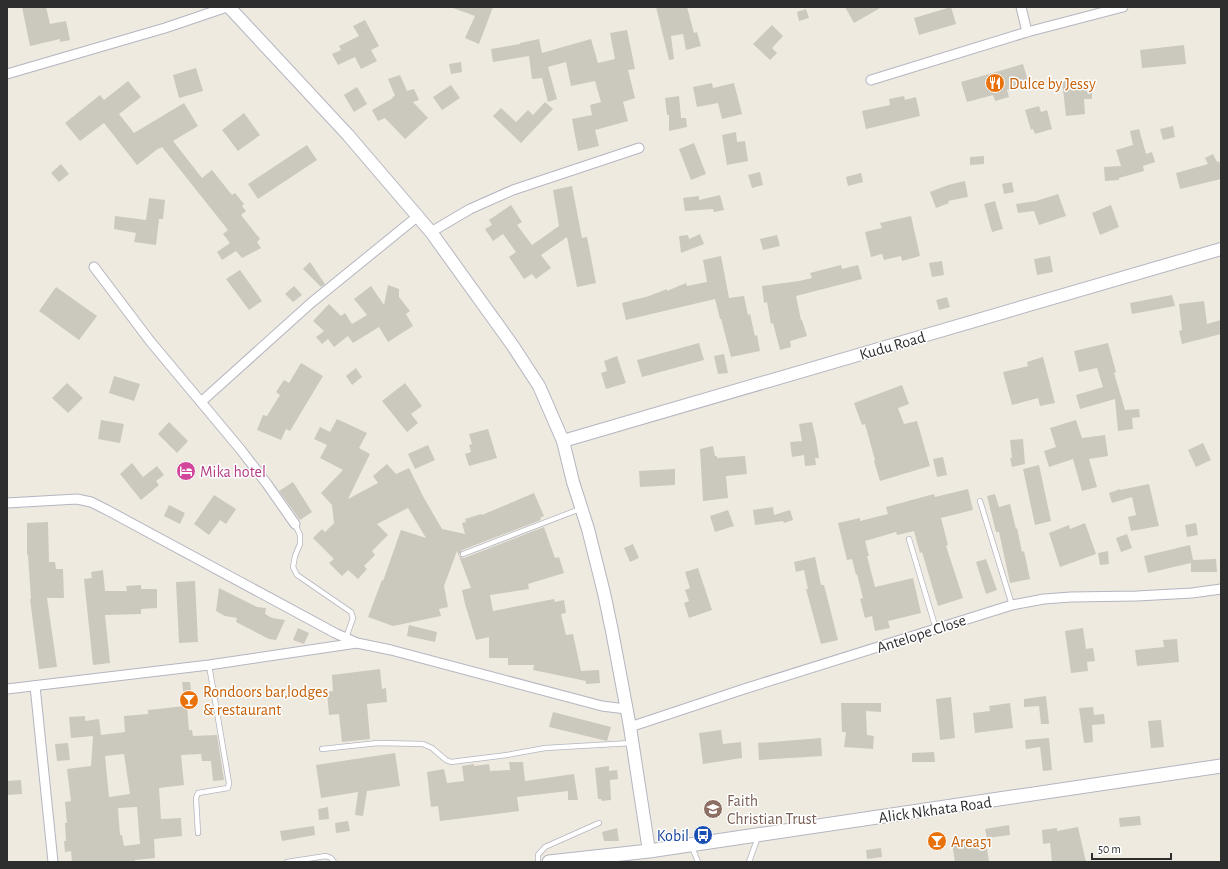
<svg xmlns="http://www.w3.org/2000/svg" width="1228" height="869" font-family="'Alegreya Sans',sans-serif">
<rect width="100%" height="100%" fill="#efeae0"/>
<!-- building -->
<g fill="#cbc8be" fill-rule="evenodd">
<path d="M22,7H46L50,24L66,21L70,40L60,42V39L30,46Z"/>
<path d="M453,7H493L479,44L465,38L475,16L453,8Z"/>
<path d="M656,7H687L694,33L697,32L701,46L686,50L683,34L671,36L674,59L669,60Z"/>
<path d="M845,7H882L854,23Z"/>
<path d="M951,7L956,24L919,35L914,18Z"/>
<path d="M806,9L809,18L799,21L797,12Z"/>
<path d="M365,20L379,46L371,50L377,61L361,69L355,57L338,65L332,54L341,50L339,46L359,36L353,26Z"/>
<path d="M772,25L783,36L772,48L777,53L770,60L753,44Z"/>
<path d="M627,30L635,69L628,70L635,98L623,102L628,121L595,130L599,146L578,151L572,119L592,115L590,105L601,102L595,81L571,86L566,62L548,67L557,99L548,102L542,78L532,79L529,56L493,62L491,49L520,44V43L539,39L542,53L591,39L598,63L615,59L610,33Z"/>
<path d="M1184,45L1186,64L1142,68L1140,50Z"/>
<path d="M461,62L462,72L451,74L449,64Z"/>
<path d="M1023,64L1029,84L1007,90L1009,97L995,101L993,95L967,102L961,82Z"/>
<path d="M196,68L203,91L179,98L173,75Z"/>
<path d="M400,75L407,91L414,89L419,100L413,102L428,118L405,139L385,118L378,121L372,110L393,98L392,97L395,96L388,79Z"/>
<path d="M1082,80L1083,90H1092V99H1084L1085,114L1066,116L1062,81Z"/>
<path d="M128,81L141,97L119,114L134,133L184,103L198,126L173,141L202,178L212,170L232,195L235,193L244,204L242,206L246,211L241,215L260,239L257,242L261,248L242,258L236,251L222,260L217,252L230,243L223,234L228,230L162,147L159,149V148L137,165L104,123L80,141L65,123L100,95L104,100Z"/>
<path d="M712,83L713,88L734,83L742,114L722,119L718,103L697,107L693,87Z"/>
<path d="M451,85L460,98L442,110L433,97Z"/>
<path d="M357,87L367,104L354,112L344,95Z"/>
<path d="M679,96L681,118H686L687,127L669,131V115H667L665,98Z"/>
<path d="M904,96L905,100L916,97L920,116L866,129L862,111L890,105L889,99Z"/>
<path d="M545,102L553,109L521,143L493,116L501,108L516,122L528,110L533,115Z"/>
<path d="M1039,106L1041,112L1047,110L1052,129L1035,134L1033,129L1031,130L1025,110Z"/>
<path d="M244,113L260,135L238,151L222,130Z"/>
<path d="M1173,126L1175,137L1163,140L1160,129Z"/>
<path d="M1139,129L1146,154L1152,152L1155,162L1143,166L1144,171L1119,178V180L1105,181L1104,167L1121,166L1116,150L1133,145L1130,131Z"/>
<path d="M736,132L737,142L745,141L748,161L727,165L722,135Z"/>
<path d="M694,143L706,174L691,180L679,149Z"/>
<path d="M307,145L317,160L258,199L248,184Z"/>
<path d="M1213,154L1217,162L1219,161L1221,169V179L1180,189L1176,173L1208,164L1205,158Z"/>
<path d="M984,156V164L970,165V157Z"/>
<path d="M61,164L69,174L59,182L51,173Z"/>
<path d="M760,172L763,185L752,188L748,175Z"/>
<path d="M861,173L863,182L848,186L846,177Z"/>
<path d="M965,181L968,197L948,201L949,203L936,208L930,192L948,185Z"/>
<path d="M1012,182L1014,192L1004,194L1002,184Z"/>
<path d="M572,186L582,238L587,237L596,283L577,287L567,237L541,255L551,268L536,279L532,274L524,279L509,257L516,252L503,234L493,241L485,229L492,225L489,220L511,205L522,222L517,225L532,245L559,226L553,190Z"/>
<path d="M1058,194L1066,216L1039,225L1034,211L1018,213L1016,204L1036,201Z"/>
<path d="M720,195L724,210L714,212L713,209L685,211L683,198L699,196V200Z"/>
<path d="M149,198L165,200L163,219H159L156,245L134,242L136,233L114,229L115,216L146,220Z"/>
<path d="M995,201L1003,229L992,232L984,204Z"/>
<path d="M1111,205L1119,227L1100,235L1092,213Z"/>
<path d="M911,216L920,256L902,261L901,256L884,260L882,254L871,257L865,232L882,228L880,223Z"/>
<path d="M700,234L704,244L681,253L679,236L688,235L689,239Z"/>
<path d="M777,235L780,246L763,250L760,239Z"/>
<path d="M721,256L729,298L744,296L748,315L750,314L755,336L757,335L760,351L731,357L721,319H720L715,299L626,320L622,303L649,296L667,289V291L686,283L687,286L707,282L703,260Z"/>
<path d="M1050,256L1053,272L1037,275L1034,259Z"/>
<path d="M942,261L944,275L932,277L929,263Z"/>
<path d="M310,262L325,284L321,287L303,269Z"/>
<path d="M841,265L842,269L858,265L862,279L796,296L801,320H802L807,336L790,341L791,347L780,350L773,323L771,324L767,302L764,303L762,286L799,281L812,278L810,273Z"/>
<path d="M240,270L262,301L249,310L226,279Z"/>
<path d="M388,285L399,289V297L410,311L406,314L413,326L388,342L379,327L353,343L348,336L334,347L328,339L322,344L316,337L324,331L313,321L329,304L341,316L345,313L352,324L367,315L354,299L371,286L384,305Z"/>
<path d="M294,286L302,295L293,302L285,294Z"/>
<path d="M56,287L97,316L79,340L39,311Z"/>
<path d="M1172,295L1175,306L1132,314L1130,303Z"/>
<path d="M947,297L950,307L939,310L936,300Z"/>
<path d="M1204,301L1207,324L1221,320V334L1182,344L1179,331L1182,330L1179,304Z"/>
<path d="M699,343L704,360L642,377L637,360Z"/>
<path d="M1108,343L1116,372L1114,373L1125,410L1139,409L1140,417L1132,418L1133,429L1118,431L1115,399L1080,409L1076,395L1103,387L1097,368L1079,372L1074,351Z"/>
<path d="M724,354L728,373L718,374L714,356Z"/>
<path d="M617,356L626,383L606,389L601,373L607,371L604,361Z"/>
<path d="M1043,357L1055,403L1040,406L1038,398L1012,405L1003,372L1028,366L1027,362Z"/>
<path d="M301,363L323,376L290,431L286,429L281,440L257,430L263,415L267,416L280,395L276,392L284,380L289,383Z"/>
<path d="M356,368L362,377L352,385L346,376Z"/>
<path d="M114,376L140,384L134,401L109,393Z"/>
<path d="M67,383L83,398L68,413L52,398Z"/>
<path d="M405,383L422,406L411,414L418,423L407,432L382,401Z"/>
<path d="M902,385L909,404L898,408L904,424L917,421L930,466L880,481L874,461L875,460L865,424L862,425L854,403Z"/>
<path d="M337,419L367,433L359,448L370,454L348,499L378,483L373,476L387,464L396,474L409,468L424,498L442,529L465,534L462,523L466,522L465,519L481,514L482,515L534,493L544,516L540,518L541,520L462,550L459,555L461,557L464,558L544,527L555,558L559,557L564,573L528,584L529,589L490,595L493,611L554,599L555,602L564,600L566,613L561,614L566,635L573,634L581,671L599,670L600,683L586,684V681L533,670L534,665H508V658H489V637L476,640L465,604L462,590L471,588L457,551L444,586L448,607L439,609L441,616L393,626L368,617L382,580L383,581L401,530L426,538L408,508L377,524L388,535L372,551L375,555L364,566L367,569L358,579L348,570L342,576L329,563L334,559L313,538L322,529L325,532L334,523L332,505L321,493L343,470L320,458L327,445L314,439L320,427L330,432Z"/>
<path d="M101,420L124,424L120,443L98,439Z"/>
<path d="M1076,420L1082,438L1105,435L1108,456L1089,459L1097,487L1082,491L1073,459L1049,467L1044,451L1056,447L1050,428Z"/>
<path d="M169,422L188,441L177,453L158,434Z"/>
<path d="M812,422L816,439L819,458H815L816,465L805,466L804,455L792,457L790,442L802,441L799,424Z"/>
<path d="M488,429L497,458L469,466L465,454L471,452L469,445L472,444L469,434Z"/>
<path d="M1023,439L1025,464L1012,467L1010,458H1012L1010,440Z"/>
<path d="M1203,443L1211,460L1196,467L1188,450Z"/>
<path d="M428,445L435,460L415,469L408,454Z"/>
<path d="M713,446L715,456H717V458L745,456L747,474L726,476L728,498L703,501L700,449Z"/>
<path d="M943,457L947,475L937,477L933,459Z"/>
<path d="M132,463L143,477L157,466L164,475L156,481L159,485L141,500L120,474Z"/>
<path d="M1039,465L1051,521L1035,525L1023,469Z"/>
<path d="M675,469V485L640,487L639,471Z"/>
<path d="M293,482L312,512L300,520L279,491Z"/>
<path d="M1149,484L1159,526L1131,531L1128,517L1136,515L1132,497L1112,503L1109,493L1120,489V490Z"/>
<path d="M968,489L973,510L941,518L948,545L946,546L963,598L938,606L922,552L920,553L914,531L897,535L896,532L865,541L869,556H867L875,587L913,578L921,613L888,621L890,628L875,631L872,616L865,618L860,599L863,598L857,574L856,575L852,559L847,560L838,523L860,518V521L888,514L886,507L934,494L935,497Z"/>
<path d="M995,494L999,507L1010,504L1016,529L1017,528L1022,552L1024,551L1030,579L1010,583L999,532H996L987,496Z"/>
<path d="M214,495L236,509L226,524L220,520L209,535L194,524Z"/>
<path d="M169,505L185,513L180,524L164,516Z"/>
<path d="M773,507L774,515L790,510L793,520L784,523L783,521L755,525L753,510Z"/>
<path d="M728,510L734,526L715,532L710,516Z"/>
<path d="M48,522L49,562H55L56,569H63L64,598H47L57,667L39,669L30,599H31L28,555H27V523Z"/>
<path d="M1085,523L1096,554L1060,567L1049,533L1069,525L1070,529Z"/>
<path d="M1196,523L1198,535L1187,537L1185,525Z"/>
<path d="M1127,534L1132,548L1121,552L1116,538Z"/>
<path d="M633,544L639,558L630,562L624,548Z"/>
<path d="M1190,545L1193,560L1216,559L1217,572H1191V563L1148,573L1144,556Z"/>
<path d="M1108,551L1109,564L1100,565L1098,553Z"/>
<path d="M815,557L821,585H824L838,640L821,644L806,589H808L804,570L796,572L794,562Z"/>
<path d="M986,559L997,590L986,594L976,562Z"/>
<path d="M698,568L712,610L689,618L684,603L689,601L685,590L690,588L685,572Z"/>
<path d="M103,570L105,591H127L126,586L141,585V589H157V608L141,609V614L105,615L110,663L93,665L84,579L92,578L91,572Z"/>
<path d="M195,581L198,642L179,643L176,582Z"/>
<path d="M219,588L257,607L266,608L265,614L272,618L285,620L276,640L269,639L236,622L237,618L225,616L216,611Z"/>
<path d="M409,625L437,632L435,642L407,636Z"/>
<path d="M298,628L309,633L304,644L293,640Z"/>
<path d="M1083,628L1086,649L1093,648L1095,661L1087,662L1088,671L1071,673L1065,631Z"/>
<path d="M1177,639L1179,662L1137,666L1135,650L1164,647L1163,640Z"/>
<path d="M380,669L382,689L386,688L387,702L367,704L370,739L342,742L339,714L329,715L327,692L333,691L332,675Z"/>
<path d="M182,682H190L193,706L187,707L189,730H192L193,736L217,735L224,780L213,781L211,761H202L201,754L181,755L184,785L159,788L161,819L181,818L182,836L154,839L155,858L135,860V862H72L71,851L65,852L64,841H66L65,823H67L65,802L71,801L67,769L91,766L93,736L71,738L69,717L85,716V721L99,719L101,735L125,732L124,716L148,714V710L185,706ZM124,754L130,794L109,797L105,756ZM137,807L140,844L124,846L122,835H120L118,808Z"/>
<path d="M1046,696L1049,724H1041L1039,706L1024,707V699Z"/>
<path d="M951,697L955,738L940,740L936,699Z"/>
<path d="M841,703H881V712L866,711L867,735L874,736L873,749L844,747L846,732H842Z"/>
<path d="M1010,703L1013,728L975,733L973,713L990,711L989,706Z"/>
<path d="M1093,707L1094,715L1104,714L1105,724L1092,725L1093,742L1084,743L1079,708Z"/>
<path d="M553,712L611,727L607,741L549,727Z"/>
<path d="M1161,720L1164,747L1151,748L1148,721Z"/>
<path d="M721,730L723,744L741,742L742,758L703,764L699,733Z"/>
<path d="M821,738L822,756L759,760L758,743Z"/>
<path d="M1049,738L1052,770L1043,771L1040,747L1026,749L1025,740Z"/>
<path d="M68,743L70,760L57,761L55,744Z"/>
<path d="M934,752L935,762H912V753Z"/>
<path d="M395,753L400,786L367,791L363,816L355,815L358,792L321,798L316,765Z"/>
<path d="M509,762H523L525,781L574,774L578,800H568V791L517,797L519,811L440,821L438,806L431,807L427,772L444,769L447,783L464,781L462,766L474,764V766L489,764L490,771L510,770Z"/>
<path d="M609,766V771L617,770L618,779L610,780L611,800L602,801L601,799H598L595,768Z"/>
<path d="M21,780L22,794L7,795V781Z"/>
<path d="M328,807L329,819L319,820L318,809Z"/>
<path d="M1140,816L1141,825L1120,827L1119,818Z"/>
<path d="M348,821L350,831L336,833L335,823Z"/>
<path d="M1009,825L1010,835L987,838L985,829Z"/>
<path d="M314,826L315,835L282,841L280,831Z"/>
<path d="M1078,827L1086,862H1052L1050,843L1043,844L1042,830L1057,828V831Z"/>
<path d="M617,828L619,841H604L602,832Z"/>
<path d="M975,840L986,841L989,862H955L952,843Z"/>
<path d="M881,848L882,857L867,859L866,850Z"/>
</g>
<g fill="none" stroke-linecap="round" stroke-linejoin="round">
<defs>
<g id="service">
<path d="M980,501L1012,605"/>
<path d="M295,524L300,535V544L295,556L293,567L297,575L351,612L353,618L346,638"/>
<path d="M909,539L936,629"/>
<path d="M463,554L580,509"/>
<path d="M322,749L378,743L423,744L432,748L446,760L451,762L507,755L545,748L632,743"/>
<path d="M198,833L196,798L198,793L228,788L229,783L209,665"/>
<path d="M692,847L698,862"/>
<path d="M287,862L326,856L331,858L334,862"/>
<path d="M538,862V855L545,847L599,823"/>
<path d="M749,862L758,837"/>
</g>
<g id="minor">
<path d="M1021,7L1027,32"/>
<path d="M7,74L165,28L227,7"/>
<path d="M871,80L1027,32L1123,7"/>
<path d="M431,232L470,209L513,190L639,148"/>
<path d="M94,267L150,341L241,450L267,484L295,524"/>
<path d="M201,402L311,303L418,216"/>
<path d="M7,503L77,499L91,502L107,510L335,633L357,643"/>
<path d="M35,686L53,862"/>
<path d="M7,689L209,665L357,643L391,650L602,706L626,709"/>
<path d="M630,727L744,689L1012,605L1044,599L1071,597L1137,596L1192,593L1221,589"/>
</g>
<g id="tertiary">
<path d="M229,7L348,135L431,232L513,346L539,386L563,441L573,482L588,529L604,593L612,631L630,727L649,851"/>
<path d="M563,441L1221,249"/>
</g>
<path id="secondary" d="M549,862L649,851L1221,766"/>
</defs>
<!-- service casing -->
<use href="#service" stroke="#b4b5c1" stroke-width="6"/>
<!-- minor casing -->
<use href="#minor" stroke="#b4b5c1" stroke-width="11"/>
<!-- tertiary casing -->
<use href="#tertiary" stroke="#b4b5c1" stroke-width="14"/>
<!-- secondary casing -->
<use href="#secondary" stroke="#b4b5c1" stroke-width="15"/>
<!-- service -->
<use href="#service" stroke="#fff" stroke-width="4.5"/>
<!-- minor -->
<use href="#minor" stroke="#fff" stroke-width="9"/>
<!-- tertiary -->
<use href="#tertiary" stroke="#fff" stroke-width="12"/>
<!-- secondary -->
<use href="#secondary" stroke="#fff" stroke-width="13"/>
</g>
<!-- icons -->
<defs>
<symbol id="restaurant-disc" viewBox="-11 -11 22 22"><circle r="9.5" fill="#e8710a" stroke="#fff"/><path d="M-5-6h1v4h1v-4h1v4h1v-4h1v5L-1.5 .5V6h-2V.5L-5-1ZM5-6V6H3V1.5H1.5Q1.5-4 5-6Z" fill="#fff"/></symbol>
<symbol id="hotel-disc" viewBox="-11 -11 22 22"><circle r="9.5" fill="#d1479c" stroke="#fff"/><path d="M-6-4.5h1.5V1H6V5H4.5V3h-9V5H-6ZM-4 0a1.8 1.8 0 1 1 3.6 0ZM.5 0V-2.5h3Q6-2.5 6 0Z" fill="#fff"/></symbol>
<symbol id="bar-disc" viewBox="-11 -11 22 22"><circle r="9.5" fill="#e8710a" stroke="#fff"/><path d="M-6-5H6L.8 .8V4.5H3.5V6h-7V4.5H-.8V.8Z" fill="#fff"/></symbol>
<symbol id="school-disc" viewBox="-11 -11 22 22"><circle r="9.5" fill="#8d6e63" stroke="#fff"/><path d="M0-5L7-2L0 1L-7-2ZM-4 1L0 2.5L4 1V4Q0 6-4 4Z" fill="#fff"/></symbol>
<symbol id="bus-disc" viewBox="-11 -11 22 22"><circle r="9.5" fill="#1a4fb4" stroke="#fff"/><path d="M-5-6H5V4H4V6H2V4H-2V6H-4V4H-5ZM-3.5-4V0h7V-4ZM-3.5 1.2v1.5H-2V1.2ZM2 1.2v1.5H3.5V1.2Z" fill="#fff"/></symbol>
</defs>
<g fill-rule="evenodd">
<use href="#restaurant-disc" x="984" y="72" width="22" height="22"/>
<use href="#hotel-disc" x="175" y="460" width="22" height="22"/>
<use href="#bar-disc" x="178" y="689" width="22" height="22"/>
<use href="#school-disc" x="702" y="798" width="22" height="22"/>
<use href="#bus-disc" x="692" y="824" width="22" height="22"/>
<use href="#bar-disc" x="926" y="830" width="22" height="22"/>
</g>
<g text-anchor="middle" stroke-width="3" stroke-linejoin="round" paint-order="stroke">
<!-- food labels -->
<g font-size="16" fill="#c56008" stroke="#fff" text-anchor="start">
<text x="1009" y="89">Dulce by Jessy</text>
<text x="203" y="697">Rondoors bar,lodges<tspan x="203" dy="18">&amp; restaurant</tspan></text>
<text x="951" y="847">Area51</text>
</g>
<!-- street labels -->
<g font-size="16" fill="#2e2e2e" stroke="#fff">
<text transform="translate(892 345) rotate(-16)" y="6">Kudu Road</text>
<text transform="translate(921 633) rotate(-18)" y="6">Antelope Close</text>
<text transform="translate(935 809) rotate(-8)" y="6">Alick Nkhata Road</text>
</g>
<!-- hotel labels -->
<g font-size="16" fill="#b23c85" stroke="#fff" text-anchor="start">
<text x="200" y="477">Mika hotel</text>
</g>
<!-- education labels -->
<g font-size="16" fill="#785e54" stroke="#fff" text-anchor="start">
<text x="727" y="806">Faith<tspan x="727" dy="18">Christian Trust</tspan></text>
</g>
<!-- transit labels -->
<g font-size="16" fill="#164399" stroke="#fff" text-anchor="end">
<text x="689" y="841">Kobil</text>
</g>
</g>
<!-- border -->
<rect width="1228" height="869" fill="none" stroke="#2e2e2e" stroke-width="16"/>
<!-- scale -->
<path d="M1092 853v6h79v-6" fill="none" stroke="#2e2e2e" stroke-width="2"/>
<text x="1098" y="853" font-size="12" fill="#2e2e2e" stroke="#ffffff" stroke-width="3" paint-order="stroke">50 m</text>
</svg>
